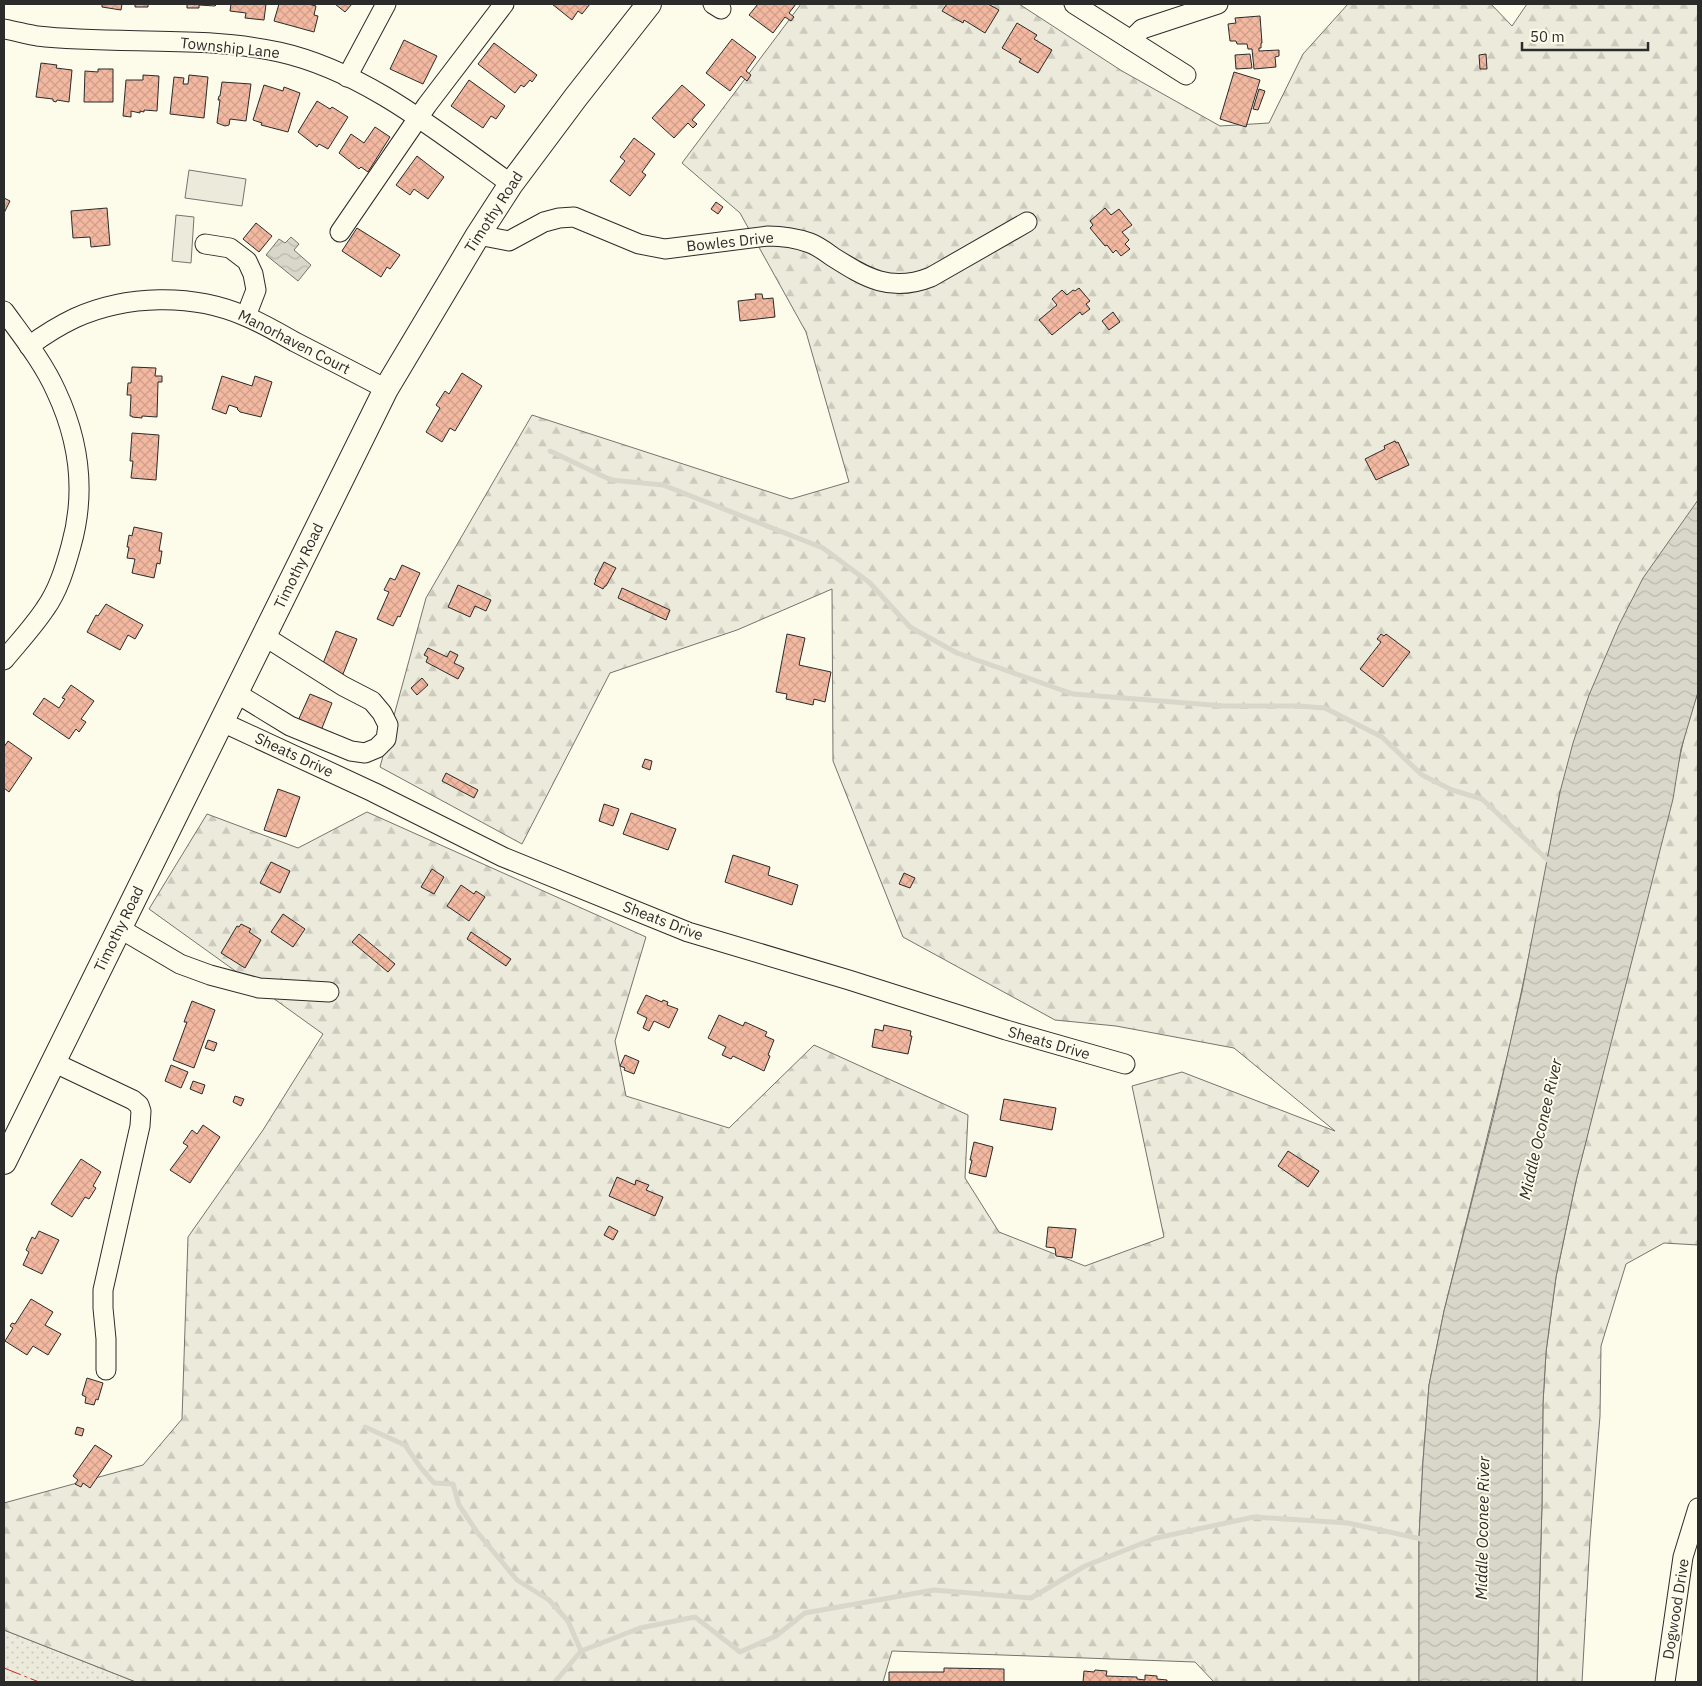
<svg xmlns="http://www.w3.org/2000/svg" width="1702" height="1686" font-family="'IBM Plex Sans',sans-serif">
<defs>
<pattern id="grass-dots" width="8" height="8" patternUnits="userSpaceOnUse" patternTransform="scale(1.25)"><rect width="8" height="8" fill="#ecebdb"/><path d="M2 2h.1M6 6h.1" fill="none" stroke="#cbcabc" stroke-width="1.8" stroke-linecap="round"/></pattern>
<pattern id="forest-firs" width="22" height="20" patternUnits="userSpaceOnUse" patternTransform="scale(1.25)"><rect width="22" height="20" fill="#ecebdb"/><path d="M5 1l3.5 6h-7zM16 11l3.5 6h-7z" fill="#cbcabc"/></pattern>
<pattern id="water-waves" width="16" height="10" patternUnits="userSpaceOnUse" patternTransform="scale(1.25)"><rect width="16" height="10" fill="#d8d7c9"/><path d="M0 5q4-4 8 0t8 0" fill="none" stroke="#bab9ad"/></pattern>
<pattern id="building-cross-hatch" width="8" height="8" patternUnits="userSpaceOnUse" patternTransform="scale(1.25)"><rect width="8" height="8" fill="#f2b8a0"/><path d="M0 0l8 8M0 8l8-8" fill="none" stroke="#d09e8a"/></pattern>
</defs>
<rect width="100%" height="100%" fill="#fdfbea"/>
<!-- grass -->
<path fill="url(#grass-dots)" stroke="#74746e" d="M4,1630L136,1682H4Z"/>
<!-- forest -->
<g fill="url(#forest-firs)" stroke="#74746e">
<path d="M801,4H1019L1122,71L1220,126L1269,123L1303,54L1348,4H1491L1512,26L1527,4H1698V500L1560,792L1537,917L1511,1041L1444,1311L1429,1385L1423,1461L1419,1537V1682H1214L1195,1662L892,1651L883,1682H136L4,1630V1503L143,1465L182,1419L188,1237L263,1130L323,1034L149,909L207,814L298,848L367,812L646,937L615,1041L626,1096L729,1128L814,1045L968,1115L965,1178L999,1232L1085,1266L1164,1237L1132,1086L1182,1072L1335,1131L1234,1048L1116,1026L1055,1020L903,937L833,761L832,589L737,630L610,673L522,844L380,767L426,598L532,415L791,499L849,482L806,332L740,213L682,163Z"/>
<path d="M1698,692V1245L1664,1243L1626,1264L1601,1346L1600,1416L1590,1539L1582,1682H1537L1542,1504L1543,1403L1546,1352L1556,1277L1576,1181L1676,774L1687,725Z"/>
</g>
<!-- pitch -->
<g fill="#ecebdb" stroke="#74746e">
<path d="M189,170L246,179L242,206L185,198Z"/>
<path d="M176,215L194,217L191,263L172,261Z"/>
</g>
<!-- water -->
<g fill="url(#water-waves)" stroke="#74746e">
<path d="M291,237L299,244L294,250L311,265L298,281L266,255L279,239L285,243Z"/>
<path d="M1698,500V692L1681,749L1673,799L1576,1181L1556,1277L1546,1352L1543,1403L1542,1504L1537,1682H1419V1537L1423,1461L1429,1385L1444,1311L1494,1114L1522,991L1560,792L1573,743L1589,695L1619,625L1643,578Z"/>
</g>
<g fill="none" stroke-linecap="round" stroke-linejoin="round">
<!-- stream -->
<g stroke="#d8d7c9" stroke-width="5">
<path d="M550,451L611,480L663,485L823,548L870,583L910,627L957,653L1073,694L1224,706H1298L1325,708L1382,737L1422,775L1452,790L1482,799L1551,863"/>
<path d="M365,1427L405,1445L421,1468L434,1483L453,1484L459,1505L477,1532L517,1580L549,1600L568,1621L581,1651"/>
<path d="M555,1682L581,1651L640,1628L695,1617L740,1652L776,1636L805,1613L934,1590L1031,1598L1085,1566L1156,1538L1254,1517L1348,1523L1426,1540"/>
</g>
</g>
<!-- building -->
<g fill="url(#building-cross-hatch)" stroke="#2b2b2b">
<path d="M102,4H122L121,10L102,7Z"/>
<path d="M135,4H169H148V7H135Z"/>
<path d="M187,4H217L215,6L199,5V8H187Z"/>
<path d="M231,4H266L264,20L245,18L246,13L230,11Z"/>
<path d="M279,4H308L316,6L314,15L318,16L314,32L274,21Z"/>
<path d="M335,4H352L345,12Z"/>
<path d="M552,4H590L582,14L578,11L572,20Z"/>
<path d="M758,4H796L789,13L794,17L791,21L785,17L773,33L749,15Z"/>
<path d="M947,4H988L999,10L985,33L964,20L963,23L942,11Z"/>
<path d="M1260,16L1262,43H1261V48H1259V51L1279,50V56L1275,57L1276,67L1254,69L1252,49H1248L1247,44H1237L1236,41H1230L1228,24L1236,23L1235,18Z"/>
<path d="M1017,23L1037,35L1034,39L1052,50L1038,73L1019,62L1021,59L1002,48Z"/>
<path d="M732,39L756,57L746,71L751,75L747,81L741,76L730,91L706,73Z"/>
<path d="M404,40L437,56L423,84L390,69Z"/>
<path d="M494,43L537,75L532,82L530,80L524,87L521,85L515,93L478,64Z"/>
<path d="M1250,54L1252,68L1236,69L1235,55Z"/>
<path d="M1486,54L1487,69H1480L1479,55Z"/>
<path d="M41,63L57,65L56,68L72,70L69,102L57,100L56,102L53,101V99L36,97Z"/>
<path d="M98,69H113V102H84L85,71L98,72Z"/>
<path d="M1234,72L1260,80L1246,127L1220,119Z"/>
<path d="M143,75L159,76L157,111L144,110V112L140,111V113L131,111V117L123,116L126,80H143Z"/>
<path d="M189,75L208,77L204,118L170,114L174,77L184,78L183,84H188Z"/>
<path d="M469,80L505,106L496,119L491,116L483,128L451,106Z"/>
<path d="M222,82L251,84L246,121L230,119L229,125L225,126L217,123L220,100H218L219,96H220Z"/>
<path d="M264,85L283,91L284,87L300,93L288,132L261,125L262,123L253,120Z"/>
<path d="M682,85L705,105L692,120L697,124L693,128L688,123L674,138L652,118Z"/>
<path d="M1259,89L1265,91L1258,110L1253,109Z"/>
<path d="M317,101L330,109L332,107L348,117L328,149L319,144L317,147L298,132Z"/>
<path d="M375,127L390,137L368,172L361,167L359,169L339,153L351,134L364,143Z"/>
<path d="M634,138L655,154L642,172L646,175L630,196L610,181L625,161L620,157Z"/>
<path d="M417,156L444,177L428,199L414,189L410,195L396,185Z"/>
<path d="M4,198L10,201L4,213Z"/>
<path d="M716,202L723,207L718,214L711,209Z"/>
<path d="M107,208L110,245L91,247L90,237L73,238L71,211Z"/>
<path d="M1105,208L1111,215L1119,209L1132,225L1122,232L1129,240L1125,244L1130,249L1121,256L1116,250L1113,253L1107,245L1105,246L1090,228L1093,225L1090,221Z"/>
<path d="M256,223L272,236L259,252L243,239Z"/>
<path d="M357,228L400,255L390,269L387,267L381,277L342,251Z"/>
<path d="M1079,288L1090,301L1086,304L1090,309L1082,315L1080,312L1052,335L1039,320L1057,305L1052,299L1062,290L1067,295L1073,290L1075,291Z"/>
<path d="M755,294H762L763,299L773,298L775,317L740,321L738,301L756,299Z"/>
<path d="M1113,312L1120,322L1109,330L1102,321Z"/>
<path d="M132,367L156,368L155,376H162V382H158L157,417L142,416V418L132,417V416H130L131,395H127L128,383H131Z"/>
<path d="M462,373L482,386L455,431L450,428L442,442L426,432L440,408L436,405L445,391L449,394Z"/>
<path d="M222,376L252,386L255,376L272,382L261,417L240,412L237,409L238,408L229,405L226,414L212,409Z"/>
<path d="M132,433L159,435L156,480L131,478L133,461H130Z"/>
<path d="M1395,441L1396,443L1398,442L1409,465L1376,480L1365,459L1385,449L1384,446Z"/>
<path d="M134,527L162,533L159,551H162L160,564L157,563L154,578L132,573L135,559L127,558L129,547H127L129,535L132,536Z"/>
<path d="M604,562L616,568L606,586H605L603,589L594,584L596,581L595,580Z"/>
<path d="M402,565L420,573L400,617L398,616L393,626L377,619L389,592L384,590L390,578L395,580Z"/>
<path d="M458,585L491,600L486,611L475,606L470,617L448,607Z"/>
<path d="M622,588L670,610L666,620L618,598Z"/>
<path d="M106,604L143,625L135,639L128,635L120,650L87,632L96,615L98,616Z"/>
<path d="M336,631L357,639L341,679L320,671Z"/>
<path d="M787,634L805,638L799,665L831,672L825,702L814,699L813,705L786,699L787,694L776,692Z"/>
<path d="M1381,634L1384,636L1386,634L1410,652L1383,687L1360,669L1381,642L1377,639Z"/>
<path d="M428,648L447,657L450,651L458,655L454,663L464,668L458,679L426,662L428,657L424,655Z"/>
<path d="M422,678L428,685L417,695L411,688Z"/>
<path d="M71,685L94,701L81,719L86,722L79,732L76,729L69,739L33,714L44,698L59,708L65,699L62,698Z"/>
<path d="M310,694L332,703L320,733L297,723Z"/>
<path d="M8,741L32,758L9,792L4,788V747Z"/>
<path d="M645,759L652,761L650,770L642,767Z"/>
<path d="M446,773L478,790L474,798L442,781Z"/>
<path d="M278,789L300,797L286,837L264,830Z"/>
<path d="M604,804L619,809L613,826L599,821Z"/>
<path d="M631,813L676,829L668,850L623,834Z"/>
<path d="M733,855L770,867L768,875L798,885L792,905L725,882Z"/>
<path d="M271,862L290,871L280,893L260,883Z"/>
<path d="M432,869L444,877L434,894L421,887Z"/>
<path d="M904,873L915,878L910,888L899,884Z"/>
<path d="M461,885L474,894L476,891L485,897L469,921L447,906Z"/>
<path d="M283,914L305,929L293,947L271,932Z"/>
<path d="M241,924L251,929L249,932L261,940L245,968L221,953L237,926L239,927Z"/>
<path d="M471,932L511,959L506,966L467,939Z"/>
<path d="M359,934L395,964L388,972L352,942Z"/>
<path d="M646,995L662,1002L663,1000L668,1002L667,1005L678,1009L669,1028L654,1021L649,1031L643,1028L647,1018L637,1013Z"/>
<path d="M192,1001L215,1010L194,1068L173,1060L187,1022H184Z"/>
<path d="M719,1015L743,1026L745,1022L767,1032L765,1036L774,1040L768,1055L770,1056L764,1071L733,1056L731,1059L722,1055L726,1047L708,1038Z"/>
<path d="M884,1025L911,1031L910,1036H912L908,1054L872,1047L875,1029L883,1031Z"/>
<path d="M208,1040L217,1043L214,1051L205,1048Z"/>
<path d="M625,1055L639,1061L634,1074L624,1070L625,1068L620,1066Z"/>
<path d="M171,1065L188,1072L181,1088L165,1081Z"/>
<path d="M193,1081L205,1085L202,1094L190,1089Z"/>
<path d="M235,1096L244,1099L241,1106L233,1102Z"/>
<path d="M1004,1099L1056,1108L1052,1130L1000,1120Z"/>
<path d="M203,1125L220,1137L190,1183L170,1170L188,1146L183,1143L192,1130L197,1134Z"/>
<path d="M974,1142L993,1147L986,1177L969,1173L972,1160H970Z"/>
<path d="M1288,1151L1319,1171L1308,1187L1278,1166Z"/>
<path d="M81,1159L101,1172L93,1186L96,1188L89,1199L85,1197L72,1217L51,1204Z"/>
<path d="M617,1177L635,1185L636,1180L649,1185L646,1190L663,1197L655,1216L609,1196Z"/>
<path d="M609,1226L618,1231L613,1240L604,1235Z"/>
<path d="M1048,1227L1076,1229L1072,1258L1056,1256L1055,1248L1046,1247Z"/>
<path d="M39,1231L59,1240L42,1274L23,1265L29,1252L26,1250L32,1237L35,1239Z"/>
<path d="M31,1299L53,1312L45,1325L61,1334L48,1355L33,1346L27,1355L5,1341L13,1328L10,1326L12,1323L15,1324Z"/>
<path d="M87,1378L103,1383L98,1400L96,1399L94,1405L85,1403L86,1397L82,1395Z"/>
<path d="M77,1427L84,1429L82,1436L75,1434Z"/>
<path d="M95,1445L112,1456L90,1488L83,1483L81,1487L75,1484L78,1480L73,1476Z"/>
<path d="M944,1668L1004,1669V1682H889V1672H944Z"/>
<path d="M1095,1670L1107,1671L1106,1676L1137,1677V1679L1145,1680V1675L1157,1676V1679L1167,1680V1682H1083L1084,1671L1094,1672Z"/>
</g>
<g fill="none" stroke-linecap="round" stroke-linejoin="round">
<defs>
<g id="minor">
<path d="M713,4L721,9"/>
<path d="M1074,4L1186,75"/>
<path d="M4,29C15,31 26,34 37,36C117,45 200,35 279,52C365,71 441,134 511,184"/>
<path d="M1131,40L1142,29L1218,4"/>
<path d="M347,77L386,4"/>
<path d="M340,232L427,105L504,4"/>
<path d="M478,235L509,241L544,222L559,218L574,217L639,244L665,249L768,236C782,236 796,238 810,243C818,246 826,252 833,257C866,278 891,293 931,277L1027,222"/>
<path d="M205,244L230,248L247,261L253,274L256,290L246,316"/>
<path d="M4,311C22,336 43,362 56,391C79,440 86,493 71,546C65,568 58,591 45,609C33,627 18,643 4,660"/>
<path d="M29,346C44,335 58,326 75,318C126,295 192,293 245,316C262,323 279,333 295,342C326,358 356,373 386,389"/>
<path d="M236,693L290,726L351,751L365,753L377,748L386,739L388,725L382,713L372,701L343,686L264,636"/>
<path d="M222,722L373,792L503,857L688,932L849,980L1006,1030L1125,1064"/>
<path d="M119,928L180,964L210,975L259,988L329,992"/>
<path d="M53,1062L133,1100L139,1105L141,1111L140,1126L103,1290V1308L106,1339V1370"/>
<path d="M1665,1682L1683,1557L1698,1508"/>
</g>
<path id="major" d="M4,1162L386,389L478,235L511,184L576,97L649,4"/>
</defs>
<!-- minor casing -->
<use href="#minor" stroke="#2b2b2b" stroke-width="21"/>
<!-- major casing -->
<use href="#major" stroke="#2b2b2b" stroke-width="26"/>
<!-- minor -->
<use href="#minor" stroke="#fdfbea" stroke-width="19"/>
<!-- major -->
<use href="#major" stroke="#fdfbea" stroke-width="24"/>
<!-- power -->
<path stroke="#c62828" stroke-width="1" stroke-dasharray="18 4 2.5 4" stroke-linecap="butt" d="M4,1668L39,1682"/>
</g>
<g text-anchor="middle" stroke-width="4" stroke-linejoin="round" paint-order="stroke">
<!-- street labels -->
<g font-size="15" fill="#2b2b2b" stroke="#fdfbea">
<text transform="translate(230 48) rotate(6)" y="5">Township Lane</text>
<text transform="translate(494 212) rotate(-57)" y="5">Timothy Road</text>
<text transform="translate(730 242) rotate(-6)" y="5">Bowles Drive</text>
<text transform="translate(294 342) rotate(27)" y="5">Manorhaven Court</text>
<text transform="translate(299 566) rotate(-64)" y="5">Timothy Road</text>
<text transform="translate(294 755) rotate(25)" y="5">Sheats Drive</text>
<text transform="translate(663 921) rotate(21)" y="5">Sheats Drive</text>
<text transform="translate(119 929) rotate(-64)" y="5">Timothy Road</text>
<text transform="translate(1049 1043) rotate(16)" y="5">Sheats Drive</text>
<text transform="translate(1676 1609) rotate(-81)" y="5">Dogwood Drive</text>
</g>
<!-- water labels -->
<g font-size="16" font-style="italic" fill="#2b2b2b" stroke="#fdfbea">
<text transform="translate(1540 1129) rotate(-77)" y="6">Middle Oconee River</text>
<text transform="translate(1482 1528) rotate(-89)" y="6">Middle Oconee River</text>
</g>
</g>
<!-- border -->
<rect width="1702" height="1686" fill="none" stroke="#2b2b2b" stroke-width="10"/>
<!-- scale -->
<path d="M1522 42v8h126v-8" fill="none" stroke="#2b2b2b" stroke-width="2.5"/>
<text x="1530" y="42" font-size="15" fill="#2b2b2b" stroke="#fdfbea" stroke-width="4" paint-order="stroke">50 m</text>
</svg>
